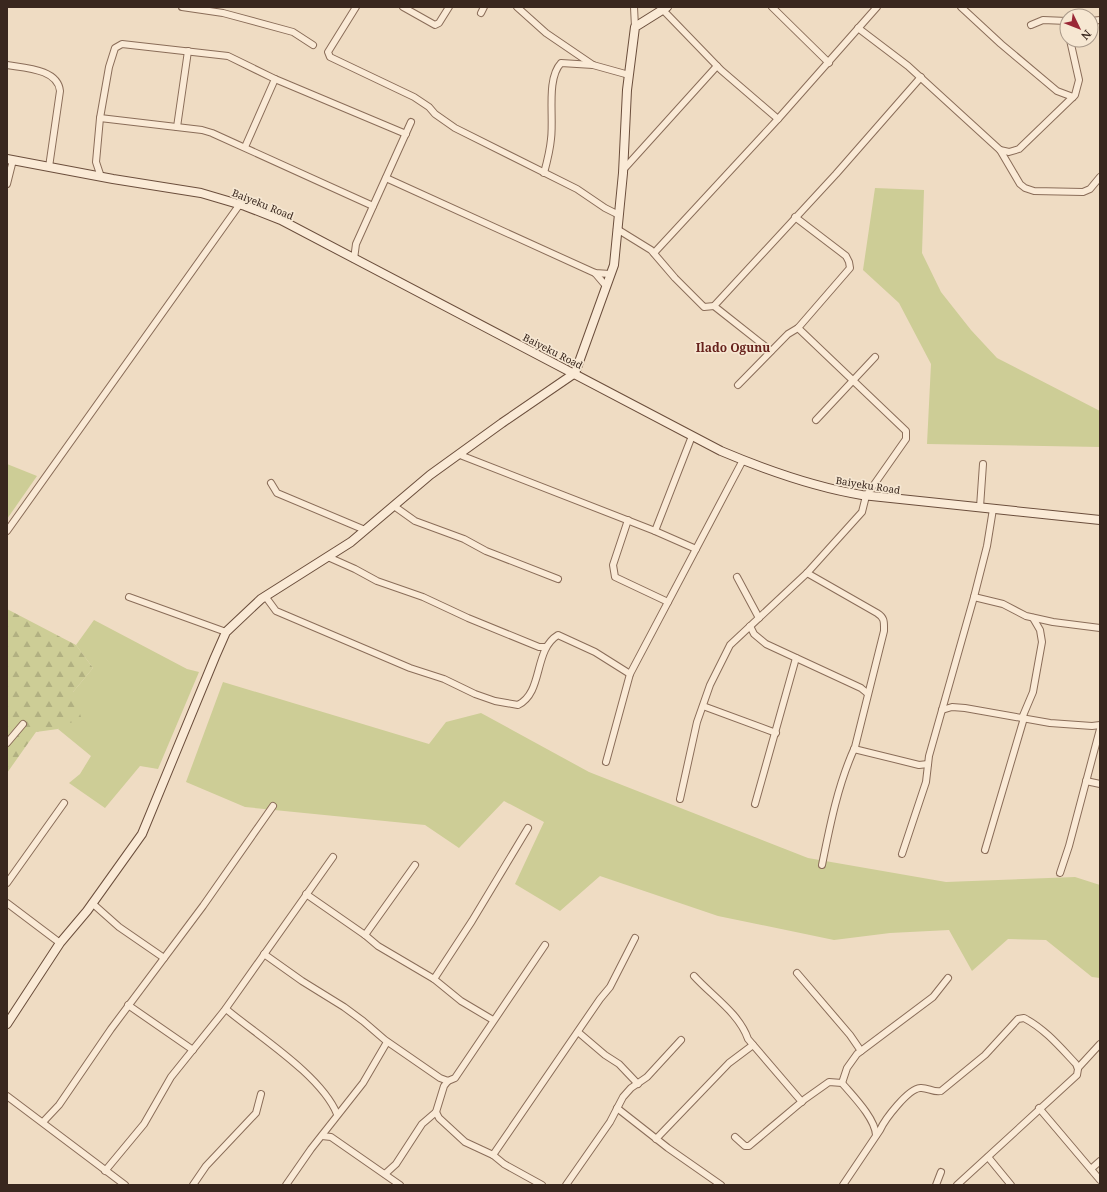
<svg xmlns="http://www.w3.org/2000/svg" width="1107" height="1192" font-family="'Noto Serif',serif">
<defs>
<pattern id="forest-firs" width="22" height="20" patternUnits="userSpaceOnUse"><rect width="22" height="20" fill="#cdcd96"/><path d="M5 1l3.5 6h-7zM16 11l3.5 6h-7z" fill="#b1b081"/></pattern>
</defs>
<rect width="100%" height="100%" fill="#efdcc3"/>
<!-- grass -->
<g fill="#cdcd96">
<path d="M875,188L924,190L922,253L941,292L971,330L997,358L1100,411V447L927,444L931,364L899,303L863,270Z"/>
<path d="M7,464L37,476L7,519Z"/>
<path d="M94,620L187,669L199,672L158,769L140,766L105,808L69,783L80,774L91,756L58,729L73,692L93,668L76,645Z"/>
<path d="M223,682L429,744L446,722L481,713L589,772L808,858L946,882L1075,877L1100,885V978L1092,977L1046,940L1008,939L972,971L949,930L890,933L834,940L718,916L600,876L560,911L515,884L544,822L504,801L459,848L425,825L245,807L186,782Z"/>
</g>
<!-- forest -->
<path fill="url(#forest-firs)" d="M7,609L76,645L93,668L73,692L82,720L61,725L58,729L36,732L7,773Z"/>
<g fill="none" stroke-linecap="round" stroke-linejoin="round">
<defs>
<g id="street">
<path d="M182,7L223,13L293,32L313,45"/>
<path d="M356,7L328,52L330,57L414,97L429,107L435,114L455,128L577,189L605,208L619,215"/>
<path d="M403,7L435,25L439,23L449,7"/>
<path d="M517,7L546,33L593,65L629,75"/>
<path d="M634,7L635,27"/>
<path d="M772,7L829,63"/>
<path d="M961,7L1001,44L1057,91L1073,97"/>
<path d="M663,10L721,70L778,119"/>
<path d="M481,13L484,7"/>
<path d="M1091,21L1100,20"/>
<path d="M1031,25L1043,20L1067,21"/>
<path d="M858,28L908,66L1000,150L1009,152L1019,149L1075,95L1079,80L1070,40"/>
<path d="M7,65C25,68 58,69 60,91L49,167"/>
<path d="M100,118L202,130L212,133L373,206"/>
<path d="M177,127L188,51"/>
<path d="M245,147L275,79"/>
<path d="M1000,150L1020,184L1025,188L1034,191L1083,192L1090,189L1100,177"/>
<path d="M623,170L717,66"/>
<path d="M544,173C547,162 550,150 551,139C554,117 546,79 561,63L593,65"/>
<path d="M101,177L96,162L100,118L109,67L115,48L122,44L228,56L275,79L406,134"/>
<path d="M386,178L595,273L610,274"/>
<path d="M7,184L13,160"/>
<path d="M617,229L651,250L675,278L704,307L714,306L836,174L921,77"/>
<path d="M654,253L778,119L877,7"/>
<path d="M354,259L356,244L411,122"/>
<path d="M595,273L606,286"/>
<path d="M714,306L771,351"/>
<path d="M738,385L788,334L798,328L850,268L849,262L846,256L795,217"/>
<path d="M816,420L875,357"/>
<path d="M460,455L655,531L696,549"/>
<path d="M271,483L277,493L365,530"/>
<path d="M394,506L415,521L464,539L486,551L558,579"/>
<path d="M980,507L983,464"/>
<path d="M628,520L613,565L615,577L668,602"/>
<path d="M7,531L240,204"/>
<path d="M655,531L692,436"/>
<path d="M328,557L355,569L377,581L423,597L468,618L539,647H545"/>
<path d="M807,573L877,613C885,618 884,622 884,631L855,747C838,784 830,825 822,865"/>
<path d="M737,577L759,618"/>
<path d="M265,596L276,611L410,668L444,679L475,694L495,701L518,705C544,692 533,650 558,635L595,652L630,674"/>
<path d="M129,597L226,632"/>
<path d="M974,597L1003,604L1026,616L1053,622L1100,628"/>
<path d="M750,626L754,634L766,644L861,688L867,693"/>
<path d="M703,706L776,733"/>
<path d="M942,710L952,707L965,708L1050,723L1092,726L1100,725"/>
<path d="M1022,718L1033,692L1042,642L1040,630L1033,618"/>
<path d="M7,743L23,724"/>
<path d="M854,749L919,765L928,764"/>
<path d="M606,762L630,674L743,460"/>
<path d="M1086,781L1100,784"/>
<path d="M680,799L697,722L710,685L730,645L807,573L862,512L866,496L906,439V431L798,328"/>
<path d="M755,804L796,658"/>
<path d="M985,850L1024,718"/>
<path d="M902,854L926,782L929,756L974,597L987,546L993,509"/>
<path d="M1060,873L1069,846L1100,729"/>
<path d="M7,883L64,803"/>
<path d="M306,894L365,935L378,946L434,979L461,1001L493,1020"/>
<path d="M7,903L60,943"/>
<path d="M92,903L119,927L164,958"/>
<path d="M365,935L415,865"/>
<path d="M264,954L302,981L344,1007L363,1021L385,1040L440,1078L448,1081L455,1078L545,945"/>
<path d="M797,973L850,1035L861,1051"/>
<path d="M694,976C712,996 739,1013 748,1039L802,1102"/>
<path d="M434,979L472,921L528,828"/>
<path d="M128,1005L193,1050"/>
<path d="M226,1009C258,1036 321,1075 337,1114"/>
<path d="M578,1032L605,1055L619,1064L638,1084"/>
<path d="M1078,1068L1100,1044"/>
<path d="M842,1083L847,1068L857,1054L933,997L948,978"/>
<path d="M7,1096L125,1185"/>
<path d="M617,1108L668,1148L721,1185"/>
<path d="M1039,1108L1100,1180"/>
<path d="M436,1112L439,1118L465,1142L493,1155L504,1164L542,1185"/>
<path d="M43,1122L59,1105L111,1029L203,906L273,806"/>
<path d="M322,1136L331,1137L400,1185"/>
<path d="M735,1137L745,1146H749L805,1099L829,1082L842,1083C853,1096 875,1118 876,1135"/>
<path d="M656,1139L729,1063L753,1045"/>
<path d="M493,1155L600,999L610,987L635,938"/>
<path d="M988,1157L1011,1185"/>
<path d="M1091,1169L1100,1161"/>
<path d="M105,1171L144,1124L171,1077L224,1011L333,857"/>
<path d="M385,1174L396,1164L422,1124L436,1112L444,1086L448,1081"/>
<path d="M193,1185L206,1166L256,1113L261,1094"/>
<path d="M286,1185L311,1149L363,1083L387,1042"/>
<path d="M566,1185L610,1122L623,1097L631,1088L647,1077L681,1040"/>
<path d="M843,1185L880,1130C885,1119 908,1089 920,1088C927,1087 934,1093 941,1091L985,1055L1018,1019L1024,1018C1045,1029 1060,1047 1076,1064L1078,1069L1077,1075L957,1185"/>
<path d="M936,1185L941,1172"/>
</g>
<g id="secondary">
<path d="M7,159L113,179L201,193L245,206L281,220L721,451C766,470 813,487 862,495L1100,520"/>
<path d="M7,1024L60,943L87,911L142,834L215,657L226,632L261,599L351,542L430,475L502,423L575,373L614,265L623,173L627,90L635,27L667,7"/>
</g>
</defs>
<!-- street casing -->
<use href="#street" stroke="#8a6d59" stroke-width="8"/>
<!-- secondary casing -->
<use href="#secondary" stroke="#6b4e3c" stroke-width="10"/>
<!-- street -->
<use href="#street" stroke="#faead6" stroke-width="6"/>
<!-- secondary -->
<use href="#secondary" stroke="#faead6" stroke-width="8"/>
</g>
<g text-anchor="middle" stroke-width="3.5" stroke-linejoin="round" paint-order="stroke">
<!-- street labels -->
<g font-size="10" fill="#39271e" stroke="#f6e7d2">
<text transform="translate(263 204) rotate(22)" y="4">Baiyeku Road</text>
<text transform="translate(553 351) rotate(27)" y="4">Baiyeku Road</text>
<text transform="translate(868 485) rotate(9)" y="4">Baiyeku Road</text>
</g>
<!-- quarter labels -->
<g font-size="12" font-weight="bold" fill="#67221c" stroke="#f6e7d2">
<text x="733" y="352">Ilado Ogunu</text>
</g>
</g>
<!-- border -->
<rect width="1107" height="1192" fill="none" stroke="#39271e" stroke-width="16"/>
<!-- north arrow -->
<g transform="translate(1079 28) rotate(133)"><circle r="19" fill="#f6e7d2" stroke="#aa9a8a"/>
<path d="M0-3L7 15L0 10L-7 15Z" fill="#9a2837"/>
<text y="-6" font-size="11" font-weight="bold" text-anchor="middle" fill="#39271e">N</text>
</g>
</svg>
